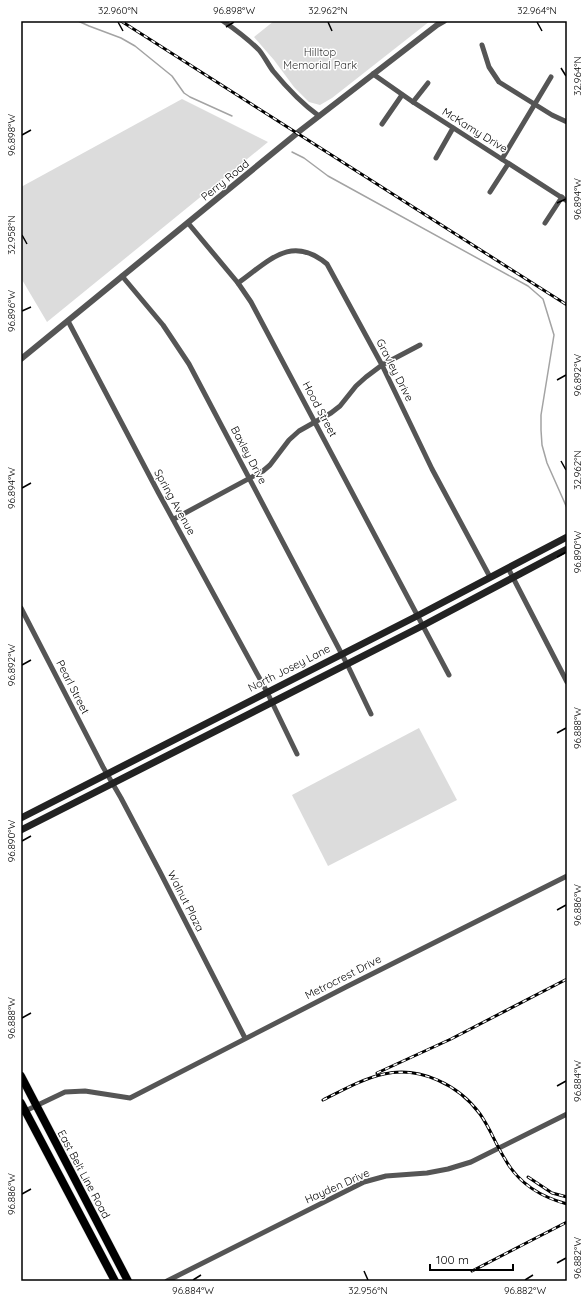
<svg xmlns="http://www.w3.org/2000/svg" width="588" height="1302" font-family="Quicksand,sans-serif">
<rect width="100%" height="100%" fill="#fff"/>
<!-- green -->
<g fill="#dcdcdc">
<path d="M274,21H430L332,98L320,105L309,102L294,87L274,60L254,37Z"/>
<path d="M182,99L268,142L47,322L21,278V187Z"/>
<path d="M419,728L457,800L328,866L292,795Z"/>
</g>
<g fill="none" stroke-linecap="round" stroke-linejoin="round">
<!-- stream -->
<g stroke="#a3a3a3" stroke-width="1.5">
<path d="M78,21L89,26L121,38L135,46L172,76L184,93L190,97L232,116"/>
<path d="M292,152L304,158L328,176L528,286L543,299L554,335L541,415V430L542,445L547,463L567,508"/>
</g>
<defs>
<g id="primary">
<path d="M21,1076L128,1281"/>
<path d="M21,1103L115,1281"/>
</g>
</defs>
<!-- primary casing -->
<use href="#primary" stroke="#dbdbdb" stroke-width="9"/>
<!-- minor -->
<g stroke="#555" stroke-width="5">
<path d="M223,21C236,30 248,39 259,50C264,56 268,64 273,71C287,88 301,103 319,116"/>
<path d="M482,45L489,67L499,82L552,115L567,122"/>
<path d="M373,74L413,102L567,201"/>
<path d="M413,102L428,83"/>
<path d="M382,124L402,95"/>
<path d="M436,158L453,128"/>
<path d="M502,159L551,77"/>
<path d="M490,192L508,164"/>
<path d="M188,223L238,283L251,302L449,675"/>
<path d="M545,223L562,197"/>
<path d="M122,276L163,325L189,364L347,664L371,714"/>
<path d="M238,283C269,261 291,234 327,264L382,365L432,469L490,577"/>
<path d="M68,321L158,492L267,692L297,754"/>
<path d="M174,519L263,471L270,465L289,440L299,431L331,413L340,406L356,386L366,377L382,365L420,345"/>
<path d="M508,568L567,682"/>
<path d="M21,608L103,767L121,798L160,872L245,1038"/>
<path d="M21,1113L65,1092L85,1091L130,1098L346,987L567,876"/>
<path d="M167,1281L364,1182L386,1176L427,1173L448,1169L471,1162L567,1114"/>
</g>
<!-- tertiary -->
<path stroke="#555" stroke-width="6" d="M21,359L301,130L437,25L444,21"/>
<!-- secondary -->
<g stroke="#222" stroke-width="7">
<path d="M21,818L417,616L567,537"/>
<path d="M21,830L422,626L567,549"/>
</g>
<!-- primary -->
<use href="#primary" stroke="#000" stroke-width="8"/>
<defs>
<g id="rail">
<path d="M121,21L567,305"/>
<path d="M377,1073L451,1039L567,979"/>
<path d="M323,1100C343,1090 362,1079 384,1074C420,1066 459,1085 480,1114C490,1128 496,1145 505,1159C518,1183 541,1197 567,1204"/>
<path d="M528,1177L552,1193L567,1197"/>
<path d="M472,1271L567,1222"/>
</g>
</defs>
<!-- rail casing -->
<use href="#rail" stroke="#000" stroke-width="3"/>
<!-- rail -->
<use href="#rail" stroke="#fff" stroke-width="1.5" stroke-dasharray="4.5" stroke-linecap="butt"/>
</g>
<!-- ticks -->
<path fill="none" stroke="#000" stroke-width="1.5" d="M118,22L123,31M328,22L332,31M537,22L542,31M226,27L234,22M561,68L566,76M22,135L31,130M557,203L566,199M22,235L27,244M22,311L31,307M557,380L566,375M561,461L566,470M22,488L31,483M557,557L566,552M22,665L31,660M557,733L566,728M22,841L31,836M557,910L566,905M22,1018L31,1013M557,1086L566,1081M22,1194L31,1189M557,1263L566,1258M364,1271L368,1280M193,1280L201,1275M525,1280L533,1275"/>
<g text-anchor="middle" stroke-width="3" stroke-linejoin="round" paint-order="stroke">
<!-- park labels -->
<g font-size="11" fill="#333" stroke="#fff">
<text x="320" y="56">Hilltop<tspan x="320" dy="13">Memorial Park</tspan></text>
</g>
<!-- street labels -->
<g font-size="11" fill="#000" stroke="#fff">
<text transform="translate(475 130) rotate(32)" y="4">McKamy Drive</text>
<text transform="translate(225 180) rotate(-39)" y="4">Perry Road</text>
<text transform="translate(395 370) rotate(63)" y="4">Gravley Drive</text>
<text transform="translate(320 409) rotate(62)" y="4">Hood Street</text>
<text transform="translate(249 455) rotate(62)" y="4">Baxley Drive</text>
<text transform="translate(175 502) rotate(61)" y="4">Spring Avenue</text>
<text transform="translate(289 668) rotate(-27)" y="4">North Josey Lane</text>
<text transform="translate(73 687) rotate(63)" y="4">Pearl Street</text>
<text transform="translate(186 901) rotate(63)" y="4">Walnut Plaza</text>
<text transform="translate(343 977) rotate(-27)" y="4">Metrocrest Drive</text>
<text transform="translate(84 1174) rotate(62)" y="4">East Belt Line Road</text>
<text transform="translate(337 1186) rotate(-24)" y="4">Hayden Drive</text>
</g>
</g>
<!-- border -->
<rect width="588" height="1302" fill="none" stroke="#ffffff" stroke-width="44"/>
<!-- scale -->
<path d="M430 1264v6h83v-6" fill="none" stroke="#000000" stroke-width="2"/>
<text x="436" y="1264" font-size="12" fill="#000000" stroke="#ffffff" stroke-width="3" paint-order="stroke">100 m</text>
<rect x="22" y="22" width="544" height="1258" fill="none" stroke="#000" stroke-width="1.5"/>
<g font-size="10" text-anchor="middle" fill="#000">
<text x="118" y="14">32.960°N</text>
<text x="234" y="14">96.898°W</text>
<text x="328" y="14">32.962°N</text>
<text x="537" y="14">32.964°N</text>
<text transform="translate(577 76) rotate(-90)" y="4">32.964°N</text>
<text transform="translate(11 135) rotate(-90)" y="4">96.898°W</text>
<text transform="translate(577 199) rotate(-90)" y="4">96.894°W</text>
<text transform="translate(11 235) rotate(-90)" y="4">32.958°N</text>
<text transform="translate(11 311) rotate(-90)" y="4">96.896°W</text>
<text transform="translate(577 375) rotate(-90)" y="4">96.892°W</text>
<text transform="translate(577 470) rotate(-90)" y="4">32.962°N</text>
<text transform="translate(11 488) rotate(-90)" y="4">96.894°W</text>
<text transform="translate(577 552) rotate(-90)" y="4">96.890°W</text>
<text transform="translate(11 665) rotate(-90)" y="4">96.892°W</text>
<text transform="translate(577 728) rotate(-90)" y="4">96.888°W</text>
<text transform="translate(11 841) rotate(-90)" y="4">96.890°W</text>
<text transform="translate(577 905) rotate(-90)" y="4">96.886°W</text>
<text transform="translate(11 1018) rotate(-90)" y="4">96.888°W</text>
<text transform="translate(577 1081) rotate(-90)" y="4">96.884°W</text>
<text transform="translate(11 1194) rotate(-90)" y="4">96.886°W</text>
<text transform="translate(577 1258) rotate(-90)" y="4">96.882°W</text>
<text x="193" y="1294">96.884°W</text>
<text x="368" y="1294">32.956°N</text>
<text x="525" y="1294">96.882°W</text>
</g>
</svg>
